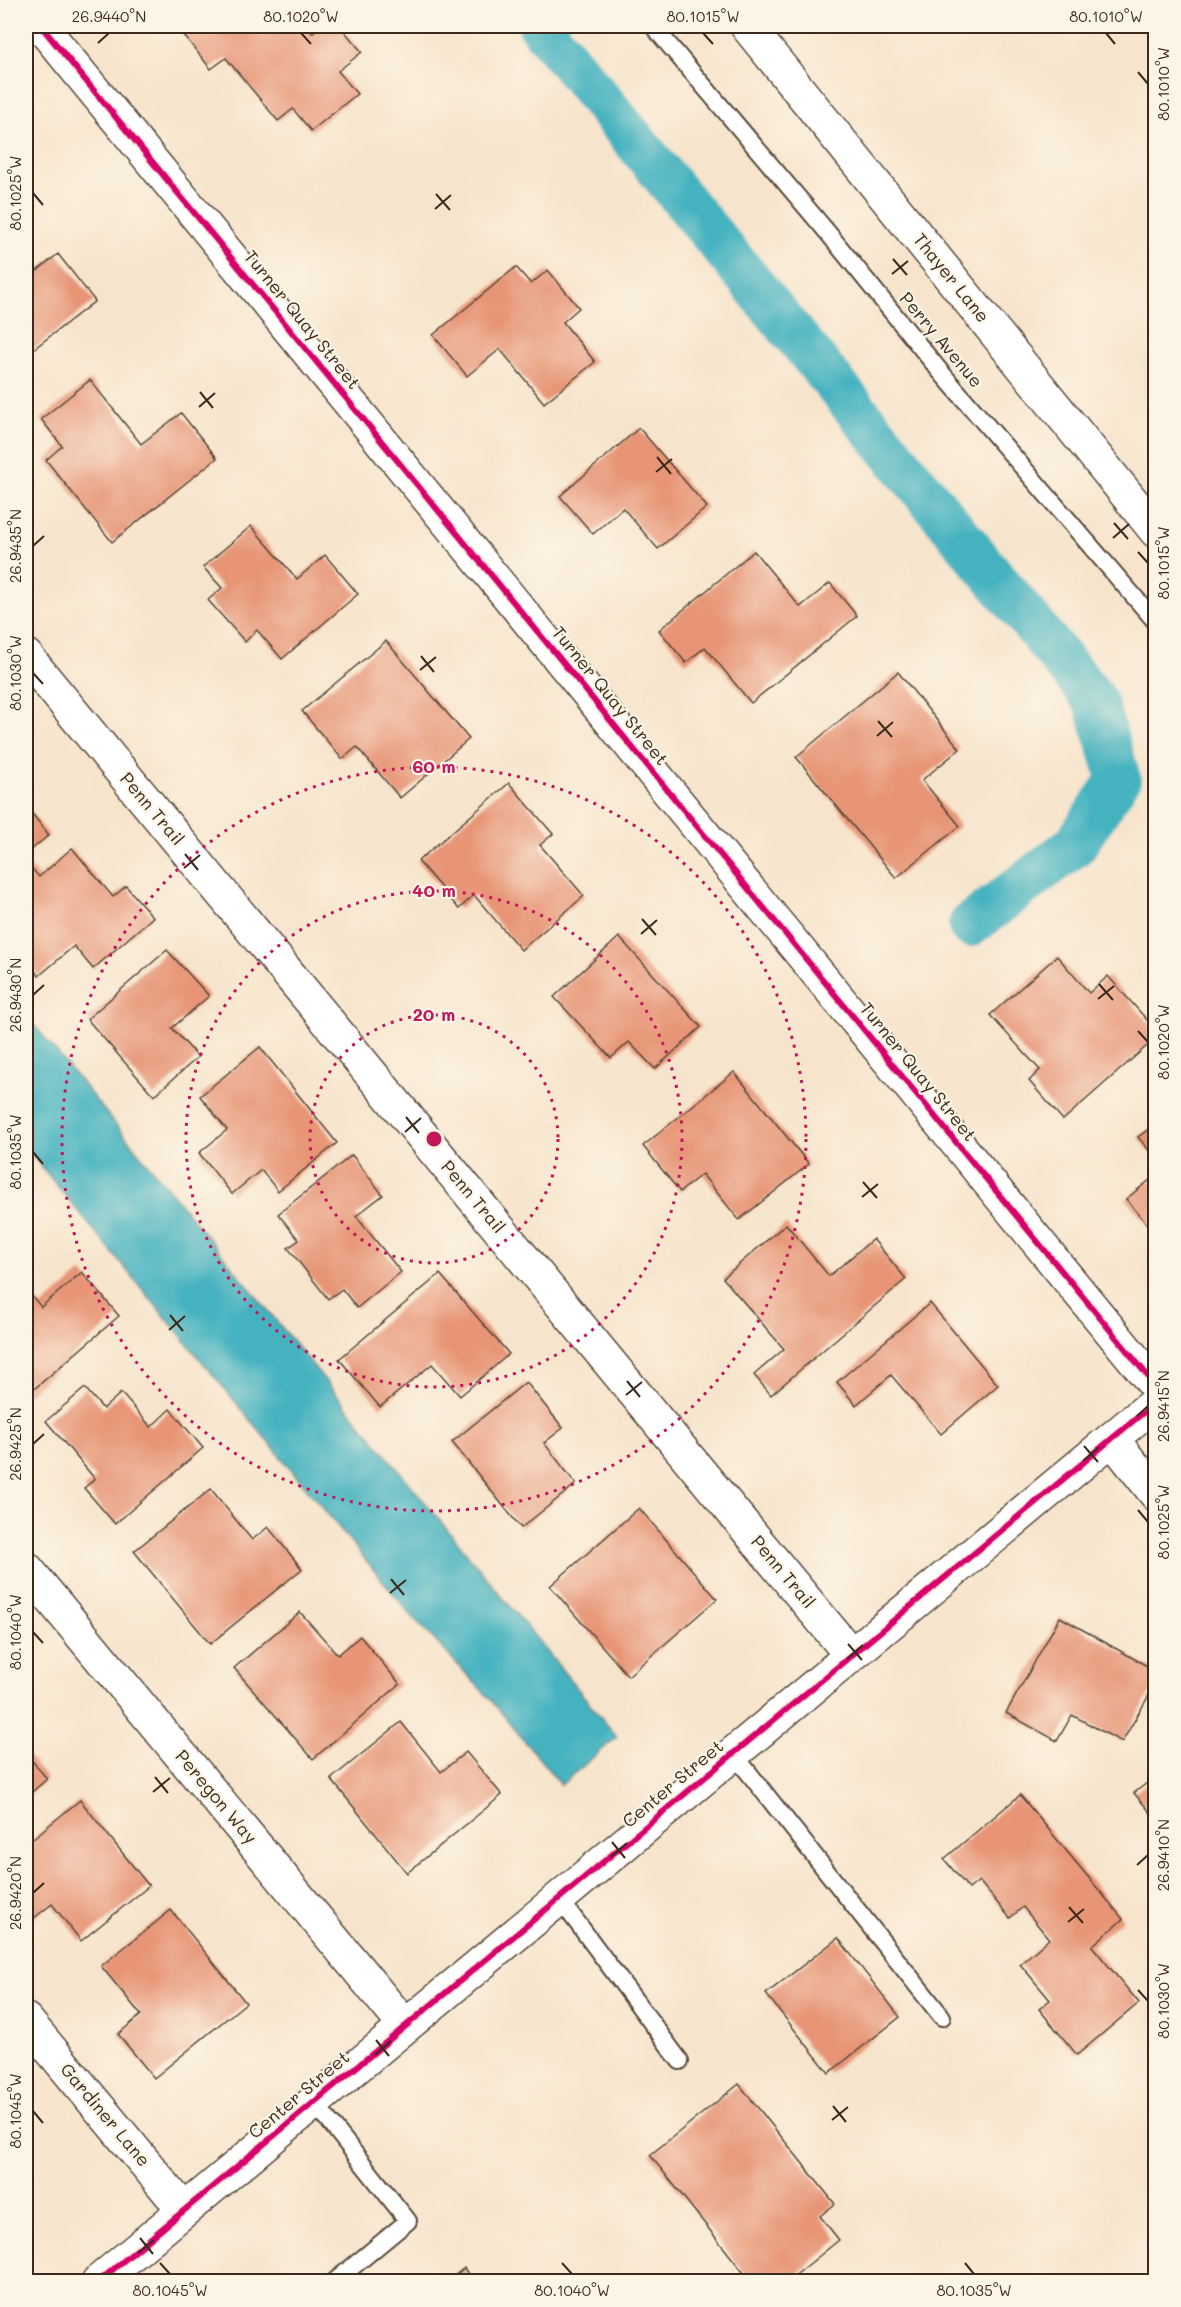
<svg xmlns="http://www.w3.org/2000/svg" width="1181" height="2307" font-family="Mali,sans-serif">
<rect width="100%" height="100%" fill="#fcf5e5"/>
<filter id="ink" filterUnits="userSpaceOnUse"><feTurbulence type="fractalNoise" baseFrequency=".0167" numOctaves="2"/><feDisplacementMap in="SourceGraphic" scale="12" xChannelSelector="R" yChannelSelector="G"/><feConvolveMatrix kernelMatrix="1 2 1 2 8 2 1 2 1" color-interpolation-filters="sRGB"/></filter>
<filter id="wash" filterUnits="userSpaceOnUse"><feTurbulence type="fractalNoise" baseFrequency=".008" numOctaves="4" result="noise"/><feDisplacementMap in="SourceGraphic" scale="24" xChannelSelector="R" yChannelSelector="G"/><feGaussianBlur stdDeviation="1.35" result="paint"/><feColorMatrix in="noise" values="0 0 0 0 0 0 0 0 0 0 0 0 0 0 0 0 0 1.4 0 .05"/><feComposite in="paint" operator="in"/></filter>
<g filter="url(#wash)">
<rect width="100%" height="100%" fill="#f7e4cc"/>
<!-- water -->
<path fill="#44b2c0" stroke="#406e6f" stroke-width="1.5" d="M26,1015L617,1737L561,1785L490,1699L411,1615L26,1148Z"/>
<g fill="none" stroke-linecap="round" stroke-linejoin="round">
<!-- canal -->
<path stroke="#44b2c0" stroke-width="44" d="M540,26L1095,700L1119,779L1075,845L970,925"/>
</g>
<g id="blocks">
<!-- building -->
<g fill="#e79576">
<path d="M189,26H306L312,33L321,26H340L362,52L338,71L357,94L311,131L293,109L278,121L226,58L211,69L181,32Z"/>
<path d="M58,254L95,301L26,355V277L27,279Z"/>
<path d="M516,267L531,284L548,270L579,308L563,322L595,362L544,403L500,349L467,376L433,335Z"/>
<path d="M90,380L141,444L181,413L217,458L112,542L46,460L62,446L41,419Z"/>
<path d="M639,428L707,507L658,549L623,508L593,534L560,496Z"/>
<path d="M251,526L297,579L325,555L358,594L282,659L257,630L245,642L208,600L222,588L203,567Z"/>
<path d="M754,551L800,607L830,583L857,616L751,703L705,647L686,663L659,630Z"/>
<path d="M386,641L469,739L400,798L357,747L342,759L302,711Z"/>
<path d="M898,672L960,749L922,780L960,826L896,878L796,757Z"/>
<path d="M509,783L553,834L540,845L584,896L521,950L474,895L459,909L418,861Z"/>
<path d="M26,806L49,835L26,854Z"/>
<path d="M72,848L113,897L126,886L153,917L93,969L74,946L39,976L26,960V866L28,864L39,877Z"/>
<path d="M619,937L701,1027L655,1069L629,1042L611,1058L554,997Z"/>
<path d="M167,950L209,996L172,1028L198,1057L154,1096L87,1019Z"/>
<path d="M1057,956L1089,993L1108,976L1156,1030V1038L1063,1120L1029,1081L1040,1070L990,1015Z"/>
<path d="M260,1047L337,1143L278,1191L261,1170L232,1194L199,1153L227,1130L200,1096Z"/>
<path d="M734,1072L809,1164L739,1220L702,1174L680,1192L643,1146Z"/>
<path d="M1156,1124V1159L1138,1137Z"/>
<path d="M352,1155L383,1195L356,1216L401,1272L357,1308L342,1289L328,1299L288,1248L299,1240L278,1214Z"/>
<path d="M1156,1175V1235L1126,1199Z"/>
<path d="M786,1224L829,1276L873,1239L906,1279L771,1395L754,1375L784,1349L723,1278Z"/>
<path d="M82,1272L119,1316L26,1396V1289L41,1307Z"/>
<path d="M440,1274L509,1354L460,1396L432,1364L380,1407L339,1359Z"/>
<path d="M930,1303L998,1385L941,1434L891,1375L856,1405L837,1382Z"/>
<path d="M526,1382L563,1428L544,1443L576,1484L521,1528L452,1442Z"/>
<path d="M85,1388L103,1409L121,1393L151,1427L170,1409L203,1448L115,1524L84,1488L95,1479L46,1421Z"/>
<path d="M211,1489L252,1540L268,1527L302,1569L210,1644L134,1551Z"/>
<path d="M639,1508L717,1599L628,1676L550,1586Z"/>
<path d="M300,1612L338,1655L360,1636L400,1684L313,1759L234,1668Z"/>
<path d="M1060,1617L1156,1671V1683L1122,1742L1072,1715L1057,1741L1006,1713Z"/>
<path d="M401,1722L441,1772L466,1752L502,1795L407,1873L331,1779Z"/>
<path d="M26,1753L47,1779L26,1797Z"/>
<path d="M1156,1776V1819L1134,1793Z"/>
<path d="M1020,1795L1123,1919L1092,1946L1139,2003L1077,2055L1039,2009L1050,2000L1020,1964L1049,1939L1023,1907L1010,1918L979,1881L969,1889L944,1859Z"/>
<path d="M80,1800L149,1886L81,1941L52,1904L29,1922L26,1917V1844Z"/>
<path d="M171,1910L246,2003L154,2078L118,2034L141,2015L101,1966Z"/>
<path d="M838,1938L900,2017L829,2073L766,1994Z"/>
<path d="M739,2084L835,2204L820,2216L839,2240L787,2282H751L650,2155Z"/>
<path d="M464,2268L474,2282H447Z"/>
</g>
</g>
</g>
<g filter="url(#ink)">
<use href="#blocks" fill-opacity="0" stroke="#574638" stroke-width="1.5"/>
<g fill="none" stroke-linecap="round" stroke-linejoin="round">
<defs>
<g id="lane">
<path d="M653,26L828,233L939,370L1156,622"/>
<path d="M733,1753L942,2017"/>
<path d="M559,1898L680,2061"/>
<path d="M314,2102L408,2221L334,2282"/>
</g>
<g id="street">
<path d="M41,26L1156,1386"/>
<path d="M747,26L1156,531"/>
<path d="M26,656L851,1655"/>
<path d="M1112,1439L1156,1494"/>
<path d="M26,1568L405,2026"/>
<path d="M26,2020L184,2210"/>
</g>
<path id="secondary" d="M98,2282L1156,1402"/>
</defs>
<!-- lane casing -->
<use href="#lane" stroke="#574638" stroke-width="20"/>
<!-- street casing -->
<use href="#street" stroke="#574638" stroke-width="36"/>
<!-- secondary casing -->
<use href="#secondary" stroke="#574638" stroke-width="36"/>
<!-- lane -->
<use href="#lane" stroke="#fff" stroke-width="16"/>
<!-- street -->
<use href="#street" stroke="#fff" stroke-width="33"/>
<!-- secondary -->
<use href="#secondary" stroke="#fff" stroke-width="33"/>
<defs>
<g id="cycleway">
<path d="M41,26L1156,1386"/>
<path d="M98,2282L1156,1402"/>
</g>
</defs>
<!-- cycleway casing -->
<use href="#cycleway" stroke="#fcf5e5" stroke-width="10"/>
<!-- cycleway -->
<use href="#cycleway" stroke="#d6006c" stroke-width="6"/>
</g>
</g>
<!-- ticks -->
<path fill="none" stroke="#3b2a1e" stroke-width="2" d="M301,33L311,44M703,33L713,44M1106,33L1115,44M98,43L109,33M1138,72L1148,84M33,193L43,205M436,194L450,210M435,209L451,195M893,259L907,275M892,274L908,261M200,392L213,408M199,407L215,393M657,457L671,474M656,472L672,459M1114,523L1128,539M1113,538L1129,524M33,546L44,536M1138,552L1148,563M421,656L434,672M420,670L436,657M33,673L43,684M878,721L892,737M877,736L893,722M185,854L198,870M184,868L200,855M642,919L656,935M641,934L657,920M1099,984L1113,1000M33,995L44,985M1098,999L1114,986M1138,1031L1148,1042M406,1117L419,1133M405,1132L421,1118M33,1152L43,1164M863,1182L877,1198M862,1197L878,1184M170,1315L183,1331M169,1330L185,1316M627,1381L640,1397M626,1395L642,1382M1137,1416L1148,1406M33,1444L44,1434M1084,1446L1098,1462M1083,1461L1099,1447M1138,1510L1148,1522M391,1579L404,1595M390,1593L406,1580M33,1632L43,1643M848,1644L862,1660M847,1659L863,1645M155,1777L168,1793M153,1792L170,1778M612,1842L625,1858M611,1857L627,1843M1137,1865L1148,1855M33,1893L44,1883M1069,1907L1083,1923M1068,1922L1084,1909M1138,1990L1148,2001M376,2040L389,2056M375,2055L391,2041M833,2106L846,2122M33,2111L43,2123M832,2120L848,2107M140,2238L153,2254M138,2253L154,2240M160,2263L170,2274M562,2263L572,2274M965,2263L974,2274"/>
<!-- distance rings -->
<g fill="none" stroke="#c2185b" stroke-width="3" stroke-dasharray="3 6">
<circle cx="434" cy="1139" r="124"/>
<circle cx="434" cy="1139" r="248"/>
<circle cx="434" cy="1139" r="372"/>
</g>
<g text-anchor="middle" stroke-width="4.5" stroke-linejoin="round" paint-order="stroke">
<!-- street labels -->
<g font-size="18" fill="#3b2a1e" stroke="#fcf5e5">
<text transform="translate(951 278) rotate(51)" y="6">Thayer Lane</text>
<text transform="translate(302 320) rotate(51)" y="6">Turner Quay Street</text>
<text transform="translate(941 340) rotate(50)" y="6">Perry Avenue</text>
<text transform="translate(610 696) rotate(51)" y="6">Turner Quay Street</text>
<text transform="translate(152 809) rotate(50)" y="6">Penn Trail</text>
<text transform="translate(918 1072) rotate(51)" y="6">Turner Quay Street</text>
<text transform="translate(473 1197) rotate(50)" y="6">Penn Trail</text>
<text transform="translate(783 1572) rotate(50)" y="6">Penn Trail</text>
<text transform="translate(673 1784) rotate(-40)" y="6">Center Street</text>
<text transform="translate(216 1797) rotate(50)" y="6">Peregon Way</text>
<text transform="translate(299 2095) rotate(-40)" y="6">Center Street</text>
<text transform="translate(105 2115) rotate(50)" y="6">Gardiner Lane</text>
</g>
</g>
<circle cx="434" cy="1139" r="9" fill="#c2185b" stroke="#fcf5e5" stroke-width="3"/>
<g font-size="18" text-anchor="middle" font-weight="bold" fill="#c2185b" stroke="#fcf5e5" stroke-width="4.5" stroke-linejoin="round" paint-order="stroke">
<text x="434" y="773">60 m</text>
<text x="434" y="897">40 m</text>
<text x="434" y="1021">20 m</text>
</g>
<!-- margin -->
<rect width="1181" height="2307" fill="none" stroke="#fcf5e5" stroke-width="66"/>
<rect x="33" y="33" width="1115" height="2241" fill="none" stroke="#3b2a1e" stroke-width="2"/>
<g font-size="15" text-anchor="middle" fill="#3b2a1e">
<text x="109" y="22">26.9440°N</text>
<text x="301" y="22">80.1020°W</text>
<text x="703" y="22">80.1015°W</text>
<text x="1106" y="22">80.1010°W</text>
<text transform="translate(1164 84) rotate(-90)" y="5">80.1010°W</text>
<text transform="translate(16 193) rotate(-90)" y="5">80.1025°W</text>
<text transform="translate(16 546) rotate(-90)" y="5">26.9435°N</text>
<text transform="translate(1164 563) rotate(-90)" y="5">80.1015°W</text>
<text transform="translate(16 673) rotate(-90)" y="5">80.1030°W</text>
<text transform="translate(16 995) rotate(-90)" y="5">26.9430°N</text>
<text transform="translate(1164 1042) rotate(-90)" y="5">80.1020°W</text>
<text transform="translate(16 1152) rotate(-90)" y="5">80.1035°W</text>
<text transform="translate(1164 1406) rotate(-90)" y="5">26.9415°N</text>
<text transform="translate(16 1444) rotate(-90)" y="5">26.9425°N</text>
<text transform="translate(1164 1522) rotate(-90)" y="5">80.1025°W</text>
<text transform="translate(16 1632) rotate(-90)" y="5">80.1040°W</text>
<text transform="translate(1164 1855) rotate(-90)" y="5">26.9410°N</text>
<text transform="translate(16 1893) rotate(-90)" y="5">26.9420°N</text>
<text transform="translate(1164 2001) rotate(-90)" y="5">80.1030°W</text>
<text transform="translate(16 2111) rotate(-90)" y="5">80.1045°W</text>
<text x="170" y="2296">80.1045°W</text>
<text x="572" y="2296">80.1040°W</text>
<text x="974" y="2296">80.1035°W</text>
</g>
</svg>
